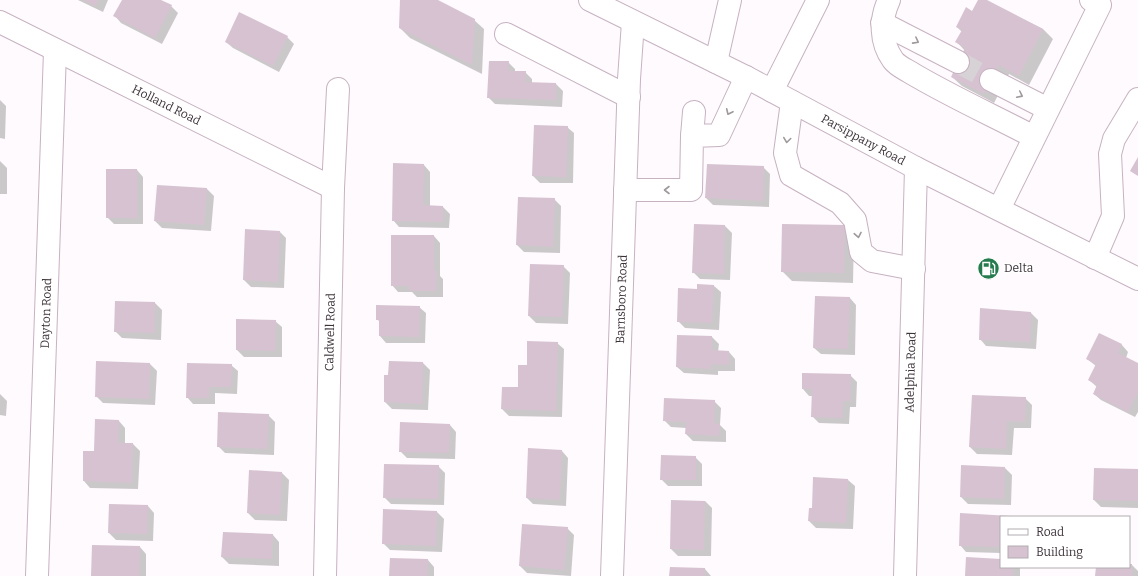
<svg xmlns="http://www.w3.org/2000/svg" width="1138" height="576" font-family="Bitter,serif">
<rect width="100%" height="100%" fill="#fefafd"/>
<!-- shadow -->
<g fill="#0003">
<path d="M78,0H108L103,12Z"/>
<path d="M123,0H159L171,6L178,13L162,44L121,23L115,16Z"/>
<path d="M401,0H436L474,20L484,29L482,74L410,38L400,28Z"/>
<path d="M979,0H984L1043,29L1053,39L1029,85L1009,74L994,103L962,86L952,77L965,51L957,42L962,32L957,27L973,12Z"/>
<path d="M287,37L294,44L279,72L233,48L226,42Z"/>
<path d="M508,62L515,69V72H525L532,79V83L556,84L563,91L562,107L495,104L488,97Z"/>
<path d="M0,100L6,106L5,139L0,138Z"/>
<path d="M567,127L574,133L573,183H540L533,176Z"/>
<path d="M0,161L7,168V194H0Z"/>
<path d="M424,165L430,172V207H443L450,214L449,228L399,227L393,220Z"/>
<path d="M763,167L770,174L769,207L713,205L706,198Z"/>
<path d="M137,170L143,177V224H114L107,217Z"/>
<path d="M207,189L214,196L211,231L162,228L155,221Z"/>
<path d="M554,199L561,206L560,253L524,252L517,245Z"/>
<path d="M695,225L725,226L732,233L730,280L700,279L693,272Z"/>
<path d="M845,226L854,236L853,283L792,281L782,271Z"/>
<path d="M280,232L286,238L284,288L251,287L244,280Z"/>
<path d="M434,236L440,243V276L443,279V297H417L412,292H398L392,285Z"/>
<path d="M531,265L563,266L570,273L568,324L536,323L529,316Z"/>
<path d="M714,286L721,292L719,330L685,328L678,321L698,290Z"/>
<path d="M850,298L856,305L855,355L821,354L814,348Z"/>
<path d="M116,302L155,303L162,310L161,340L122,338L115,331Z"/>
<path d="M419,307L426,313L425,343H386L380,336V322L377,319Z"/>
<path d="M1031,313L1038,320L1036,349L986,346L980,339Z"/>
<path d="M237,320L275,321L282,327V357H244L237,350Z"/>
<path d="M1099,334L1122,345L1128,352L1126,358L1138,364V412L1135,417L1101,400L1094,394L1097,387L1089,380L1096,366L1087,359Z"/>
<path d="M712,337L719,344L718,352H729L735,359V371H718V375L684,373L677,367Z"/>
<path d="M557,343L564,349L562,417L509,416L502,409L519,388L528,366Z"/>
<path d="M97,362L150,364L157,371L155,405L103,403L96,396Z"/>
<path d="M390,362L423,363L430,370L428,410L392,409L385,402Z"/>
<path d="M231,365L238,371L237,394L215,393V404H193L187,397Z"/>
<path d="M850,375L857,382L856,407H850L849,424L819,423L812,416L813,396H809L803,389Z"/>
<path d="M0,394L7,401L6,416L0,415Z"/>
<path d="M1025,398L1032,405L1031,428H1014L1012,455L977,454L970,447Z"/>
<path d="M714,401L721,408L720,425L726,431V442L693,441L686,434V428L671,427L664,420Z"/>
<path d="M268,415L275,422L274,455L225,453L218,446Z"/>
<path d="M119,421L125,428V444H133L140,451L138,489L90,488L84,481V452H95Z"/>
<path d="M450,425L456,432L455,459L407,458L400,451Z"/>
<path d="M562,451L568,458L566,506L533,504L527,498Z"/>
<path d="M695,457L702,464V486H668L661,479Z"/>
<path d="M438,466L445,473L444,505L391,504L384,497Z"/>
<path d="M1005,468L1012,475L1011,505L968,504L961,497Z"/>
<path d="M1138,470V508L1101,507L1094,500Z"/>
<path d="M282,473L289,480L287,521L255,520L248,513Z"/>
<path d="M848,480L855,486L853,529L816,528L809,521Z"/>
<path d="M705,501L712,508L711,556H678L671,549Z"/>
<path d="M148,506L154,513L153,541L116,540L109,533Z"/>
<path d="M437,512L444,519L442,552L390,550L383,543Z"/>
<path d="M961,514L1010,517H1001V553L966,552L960,545Z"/>
<path d="M567,528L574,535L571,576L527,573L520,566Z"/>
<path d="M273,535L279,542V566L229,564L222,557Z"/>
<path d="M140,547L146,554V576H92Z"/>
<path d="M428,560L434,567V576H390Z"/>
<path d="M1001,560V567H1020V576H966Z"/>
<path d="M1129,565H1132L1138,571V576H1096L1097,567H1129Z"/>
<path d="M705,569L711,576H670Z"/>
</g>
<!-- building -->
<g fill="#d7c2d1">
<path d="M84,0H98L96,6Z"/>
<path d="M122,0H161L172,5L155,38L113,16Z"/>
<path d="M400,0H438L475,19L472,65L399,28Z"/>
<path d="M978,0H987L1043,29L1019,76L999,65L984,94L951,77L965,48L955,42L962,30L956,27L966,7L972,11Z"/>
<path d="M239,12L288,36L273,66L225,42Z"/>
<path d="M489,61H509L508,71H526L525,82L556,83V100L487,98Z"/>
<path d="M534,125L568,126L566,177L532,176Z"/>
<path d="M1138,157V176L1130,171Z"/>
<path d="M393,163L424,164L423,205L443,206V222L392,221Z"/>
<path d="M707,164L764,166L763,201L705,198Z"/>
<rect x="106" y="169" width="31" height="49"/>
<path d="M157,185L207,188L204,225L154,221Z"/>
<path d="M518,197L555,198L553,247L516,245Z"/>
<path d="M694,224L725,225L724,274L692,273Z"/>
<path d="M782,224L845,225L844,273L781,272Z"/>
<path d="M245,229L280,231L278,282L243,280Z"/>
<path d="M391,235H434V271H437L436,291H409V286H391Z"/>
<path d="M530,264L564,265L562,317L528,316Z"/>
<path d="M697,284L714,285L712,323L677,322L678,288L697,289Z"/>
<path d="M815,296L850,297L848,349L813,348Z"/>
<path d="M115,301L155,302L154,333L114,332Z"/>
<path d="M376,305L420,306L419,337L379,336V320H376Z"/>
<path d="M980,308L1031,312L1030,342L979,340Z"/>
<path d="M236,319L276,320L275,351L236,350Z"/>
<path d="M1099,333L1122,344L1118,353L1138,363V392L1128,412L1093,394L1097,385L1088,380L1096,364L1086,359Z"/>
<path d="M677,335L712,336V350L729,351V365L711,364V369L676,367Z"/>
<path d="M527,341L558,342L556,411L501,409L502,387H518V365H527Z"/>
<path d="M96,361L150,363L149,399L95,397Z"/>
<path d="M389,361L423,362L422,404L384,402V375H388Z"/>
<path d="M187,363L232,364L231,387H209V398H186Z"/>
<path d="M802,373L851,374L850,401H843L842,418L811,417L812,389H802Z"/>
<path d="M972,395L1026,397L1025,422L1007,421L1006,449L969,447Z"/>
<path d="M664,398L715,400L714,423L720,424L719,436L685,434L686,422L663,421Z"/>
<path d="M218,412L269,414L267,449L217,447Z"/>
<path d="M95,419L119,420L118,443H133L132,483L83,481V451H94Z"/>
<path d="M400,422L450,424L449,453L399,452Z"/>
<path d="M528,448L562,450L560,500L526,498Z"/>
<path d="M661,455L696,456V480H660Z"/>
<path d="M384,464L439,465L438,499L383,498Z"/>
<path d="M961,465L1005,467L1004,499L960,497Z"/>
<path d="M1094,468L1138,469V501L1093,500Z"/>
<path d="M249,470L282,472L280,515L247,513Z"/>
<path d="M813,477L848,479L846,523L808,521L809,508H812Z"/>
<path d="M671,500L705,501L704,550L670,549Z"/>
<path d="M109,504L148,505L147,534L108,533Z"/>
<path d="M383,509L437,511L436,546L382,544Z"/>
<path d="M960,513L1010,516V517H1001V547L959,546Z"/>
<path d="M522,524L568,527L564,570L519,566Z"/>
<path d="M223,532L273,534L272,559L221,557Z"/>
<path d="M92,545L140,546L139,576H91Z"/>
<path d="M966,557L1001,559V567H1013V576H965Z"/>
<path d="M390,558L428,559L427,576H389Z"/>
<path d="M1129,564H1132V576H1095L1096,567H1129Z"/>
<path d="M670,567L705,568V576H669Z"/>
</g>
<g fill="none" stroke-linecap="round" stroke-linejoin="round">
<!-- minor-tunnel -->
<path stroke="#d7d2d6" stroke-width="22" stroke-dasharray="22 11" stroke-linecap="butt" d="M958,62L991,80"/>
<defs>
<g id="minor">
<path d="M889,0C880,19 880,42 893,60C897,66 907,70 913,74C952,97 994,116 1034,137"/>
<path id="s1" d="M0,22L333,188"/>
<path d="M882,23L958,62"/>
<path d="M506,34L629,97"/>
<path d="M716,62L730,0"/>
<path d="M991,80L1048,109"/>
<path d="M772,91L818,0"/>
<path d="M792,102L785,153L791,175L840,203L855,220L861,252L872,261L914,269"/>
<path d="M692,136L694,112"/>
<path d="M625,190H691L692,136L719,135L746,77"/>
<path d="M999,209L1100,5L1091,0"/>
<path d="M1095,258L1113,216L1110,154L1114,139L1138,99"/>
<path id="s2" d="M37,576L55,51"/>
<path id="s3" d="M325,576L333,188L338,89"/>
<path id="s4" d="M612,576L629,79L633,22"/>
<path id="s5" d="M905,576L916,168"/>
</g>
<g id="major">
<path id="s6" d="M590,0L746,77L916,168L1138,279"/>
</g>
</defs>
<!-- minor casing -->
<use href="#minor" stroke="#c7b2c1" stroke-width="24"/>
<!-- major casing -->
<use href="#major" stroke="#c7b2c1" stroke-width="24"/>
<!-- minor -->
<use href="#minor" stroke="#fff" stroke-width="22"/>
<!-- major -->
<use href="#major" stroke="#fff" stroke-width="22"/>
</g>
<!-- one-way arrows -->
<defs><path id="oneway-chevron" d="M-2-3.5L2.5 0L-2 3.5" fill="none" stroke-width="1.6" stroke-linecap="round" stroke-linejoin="round"/></defs>
<g stroke="#9e999c">
<use href="#oneway-chevron" transform="translate(916 41) rotate(28)"/>
<use href="#oneway-chevron" transform="translate(1020 95) rotate(26)"/>
<use href="#oneway-chevron" transform="translate(729 112) rotate(115)"/>
<use href="#oneway-chevron" transform="translate(787 140) rotate(98)"/>
<use href="#oneway-chevron" transform="translate(667 190) rotate(-180)"/>
<use href="#oneway-chevron" transform="translate(858 235) rotate(79)"/>
</g>
<!-- icons -->
<defs>
<symbol id="fuel-disc" viewBox="-11 -11 22 22"><circle r="9.5" fill="#257b4e" stroke="#fff"/><path d="M-5.5-6h7V0h2V4h1.3V-2.5L3-4.5l.8-.8L6-3V5H2.5V1h-1V6h-7ZM-4.2-4.7v3.2H.2V-4.7Z" fill="#fff"/></symbol>
</defs>
<g fill-rule="evenodd">
<use href="#fuel-disc" x="976" y="256" width="25" height="25"/>
</g>
<g text-anchor="middle" stroke-width="3" stroke-linejoin="round" paint-order="stroke">
<!-- street labels -->
<g font-size="12" fill="#3c3339" stroke="#fff">
<text dy="4" stroke="none"><textPath href="#s1" startOffset="186">Holland Road</textPath></text>
<text dy="4" stroke="none"><textPath href="#s6" startOffset="307">Parsippany Road</textPath></text>
<text dy="4" stroke="none"><textPath href="#s4" startOffset="277">Barnsboro Road</textPath></text>
<text dy="4" stroke="none"><textPath href="#s2" startOffset="263">Dayton Road</textPath></text>
<text dy="4" stroke="none"><textPath href="#s3" startOffset="244">Caldwell Road</textPath></text>
<text dy="4" stroke="none"><textPath href="#s5" startOffset="204">Adelphia Road</textPath></text>
</g>
<!-- poi labels -->
<g font-size="12" fill="#3c3339" stroke="#fff" text-anchor="start">
<text x="1004" y="272">Delta</text>
</g>
</g>
<!-- legend -->
<rect x="1000" y="516" width="130" height="52" fill="#ffffff" stroke="#b1adb0"/>
<rect x="1008" y="529" width="20" height="6" fill="#ffffff" stroke="#b1adb0"/>
<text x="1036" y="536" font-size="12" fill="#3c3339">Road</text>
<rect x="1008" y="546" width="20" height="12" fill="#d7c2d1" stroke="#b1adb0"/>
<text x="1036" y="556" font-size="12" fill="#3c3339">Building</text>
</svg>
